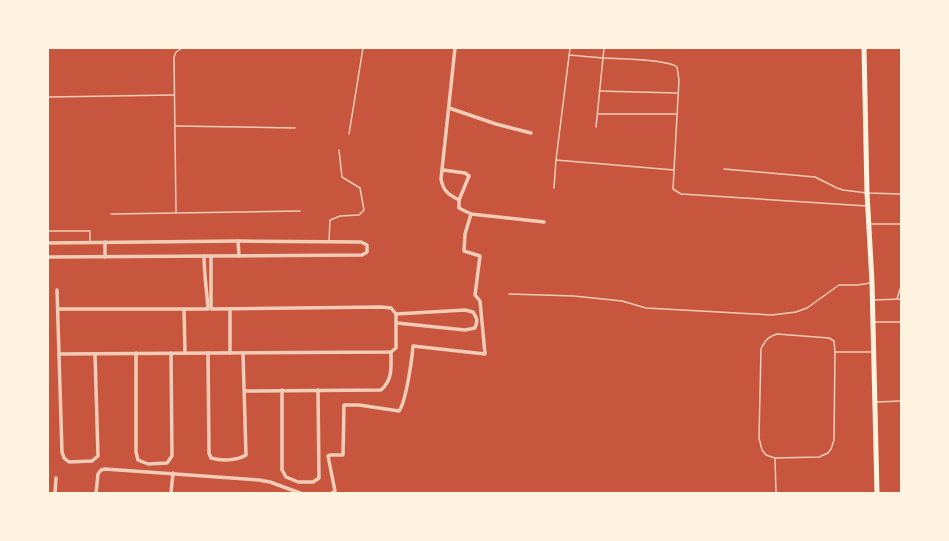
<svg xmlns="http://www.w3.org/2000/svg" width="949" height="541" font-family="'Playfair Display',serif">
<rect width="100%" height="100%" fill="#c8553d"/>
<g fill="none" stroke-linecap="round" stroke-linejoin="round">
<!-- service -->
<g stroke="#f1ccb7" stroke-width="1.5">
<path d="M604,48L603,58C618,59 668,59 677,67L679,80L673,189L681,194L867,206"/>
<path d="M569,55L603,58L596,127"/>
<path d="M599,91L677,93"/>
<path d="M48,97L174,95"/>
<path d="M598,114H676"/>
<path d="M175,126L295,128"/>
<path d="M349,134L363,48"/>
<path d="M556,160L674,170"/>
<path d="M724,169L815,177L837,188L843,190L867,193L901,194"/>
<path d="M554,188L556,160L570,48"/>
<path d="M176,212L174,57L176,52L182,48"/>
<path d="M111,214L300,211"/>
<path d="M871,224H901"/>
<path d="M48,231H90V242"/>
<path d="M329,241L330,220L340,216L359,215L364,210L360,188L342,177L339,150"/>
<path d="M509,294L574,296L622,301L646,308L772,315L796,312L807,308L839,285H858L870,283"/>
<path d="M897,299L901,286"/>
<path d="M873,300L901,299"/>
<path d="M875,322H901"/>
<path d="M777,334L829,338L834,341L835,352L834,440L831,449L828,453L819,457L775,458L766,455L762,450L759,438L761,349C765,340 768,337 777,334Z"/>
<path d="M835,352H873"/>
<path d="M877,402L901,401"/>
<path d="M775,458L776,493"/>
</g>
<!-- minor -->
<g stroke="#f1ccb7" stroke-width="3.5">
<path d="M455,48L441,179C443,191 449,195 459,200"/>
<path d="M449,108L496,124L531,133"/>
<path d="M443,170L465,173L469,176L459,200V208L471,214L544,222"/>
<path d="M238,241L239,256"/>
<path d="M48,243L238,241L361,242L367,245V252L362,255L48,257"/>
<path d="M105,257V242"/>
<path d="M57,290L62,452L64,458L69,462L92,461L98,456L95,354"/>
<path d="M58,309H208C207,292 204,274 204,256"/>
<path d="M230,309V353"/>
<path d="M184,310L185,353"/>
<path d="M396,314L465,310L473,312C477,318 478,320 475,328L465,330L397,323"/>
<path d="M136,353V452L138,460L148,464L167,463L172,456L171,353"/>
<path d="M208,353L209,453L211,458C222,461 236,461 246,455L243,353"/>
<path d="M59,354L391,352L396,348V314L391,308L381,307L211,309V256"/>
<path d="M282,390V470L286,477L298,482H313L319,478L318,390"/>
<path d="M245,391L381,390C393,380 391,366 391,352"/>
<path d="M55,493L56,478"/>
<path d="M96,493L98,474L101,470L105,469L259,480L270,482L300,493"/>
<path d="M171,493L173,473"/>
<path d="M332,493L335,491L328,456L330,455H343L344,405H359L399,411C406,402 412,359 413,346L485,354L480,301L475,295L480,256L464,251L465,234L471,214"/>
</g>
<!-- secondary -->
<path stroke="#fff3e0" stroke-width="5" d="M864,48L867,193L872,282L877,493"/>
</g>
<!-- border -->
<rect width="949" height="541" fill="none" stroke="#fff3e0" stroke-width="98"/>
</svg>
